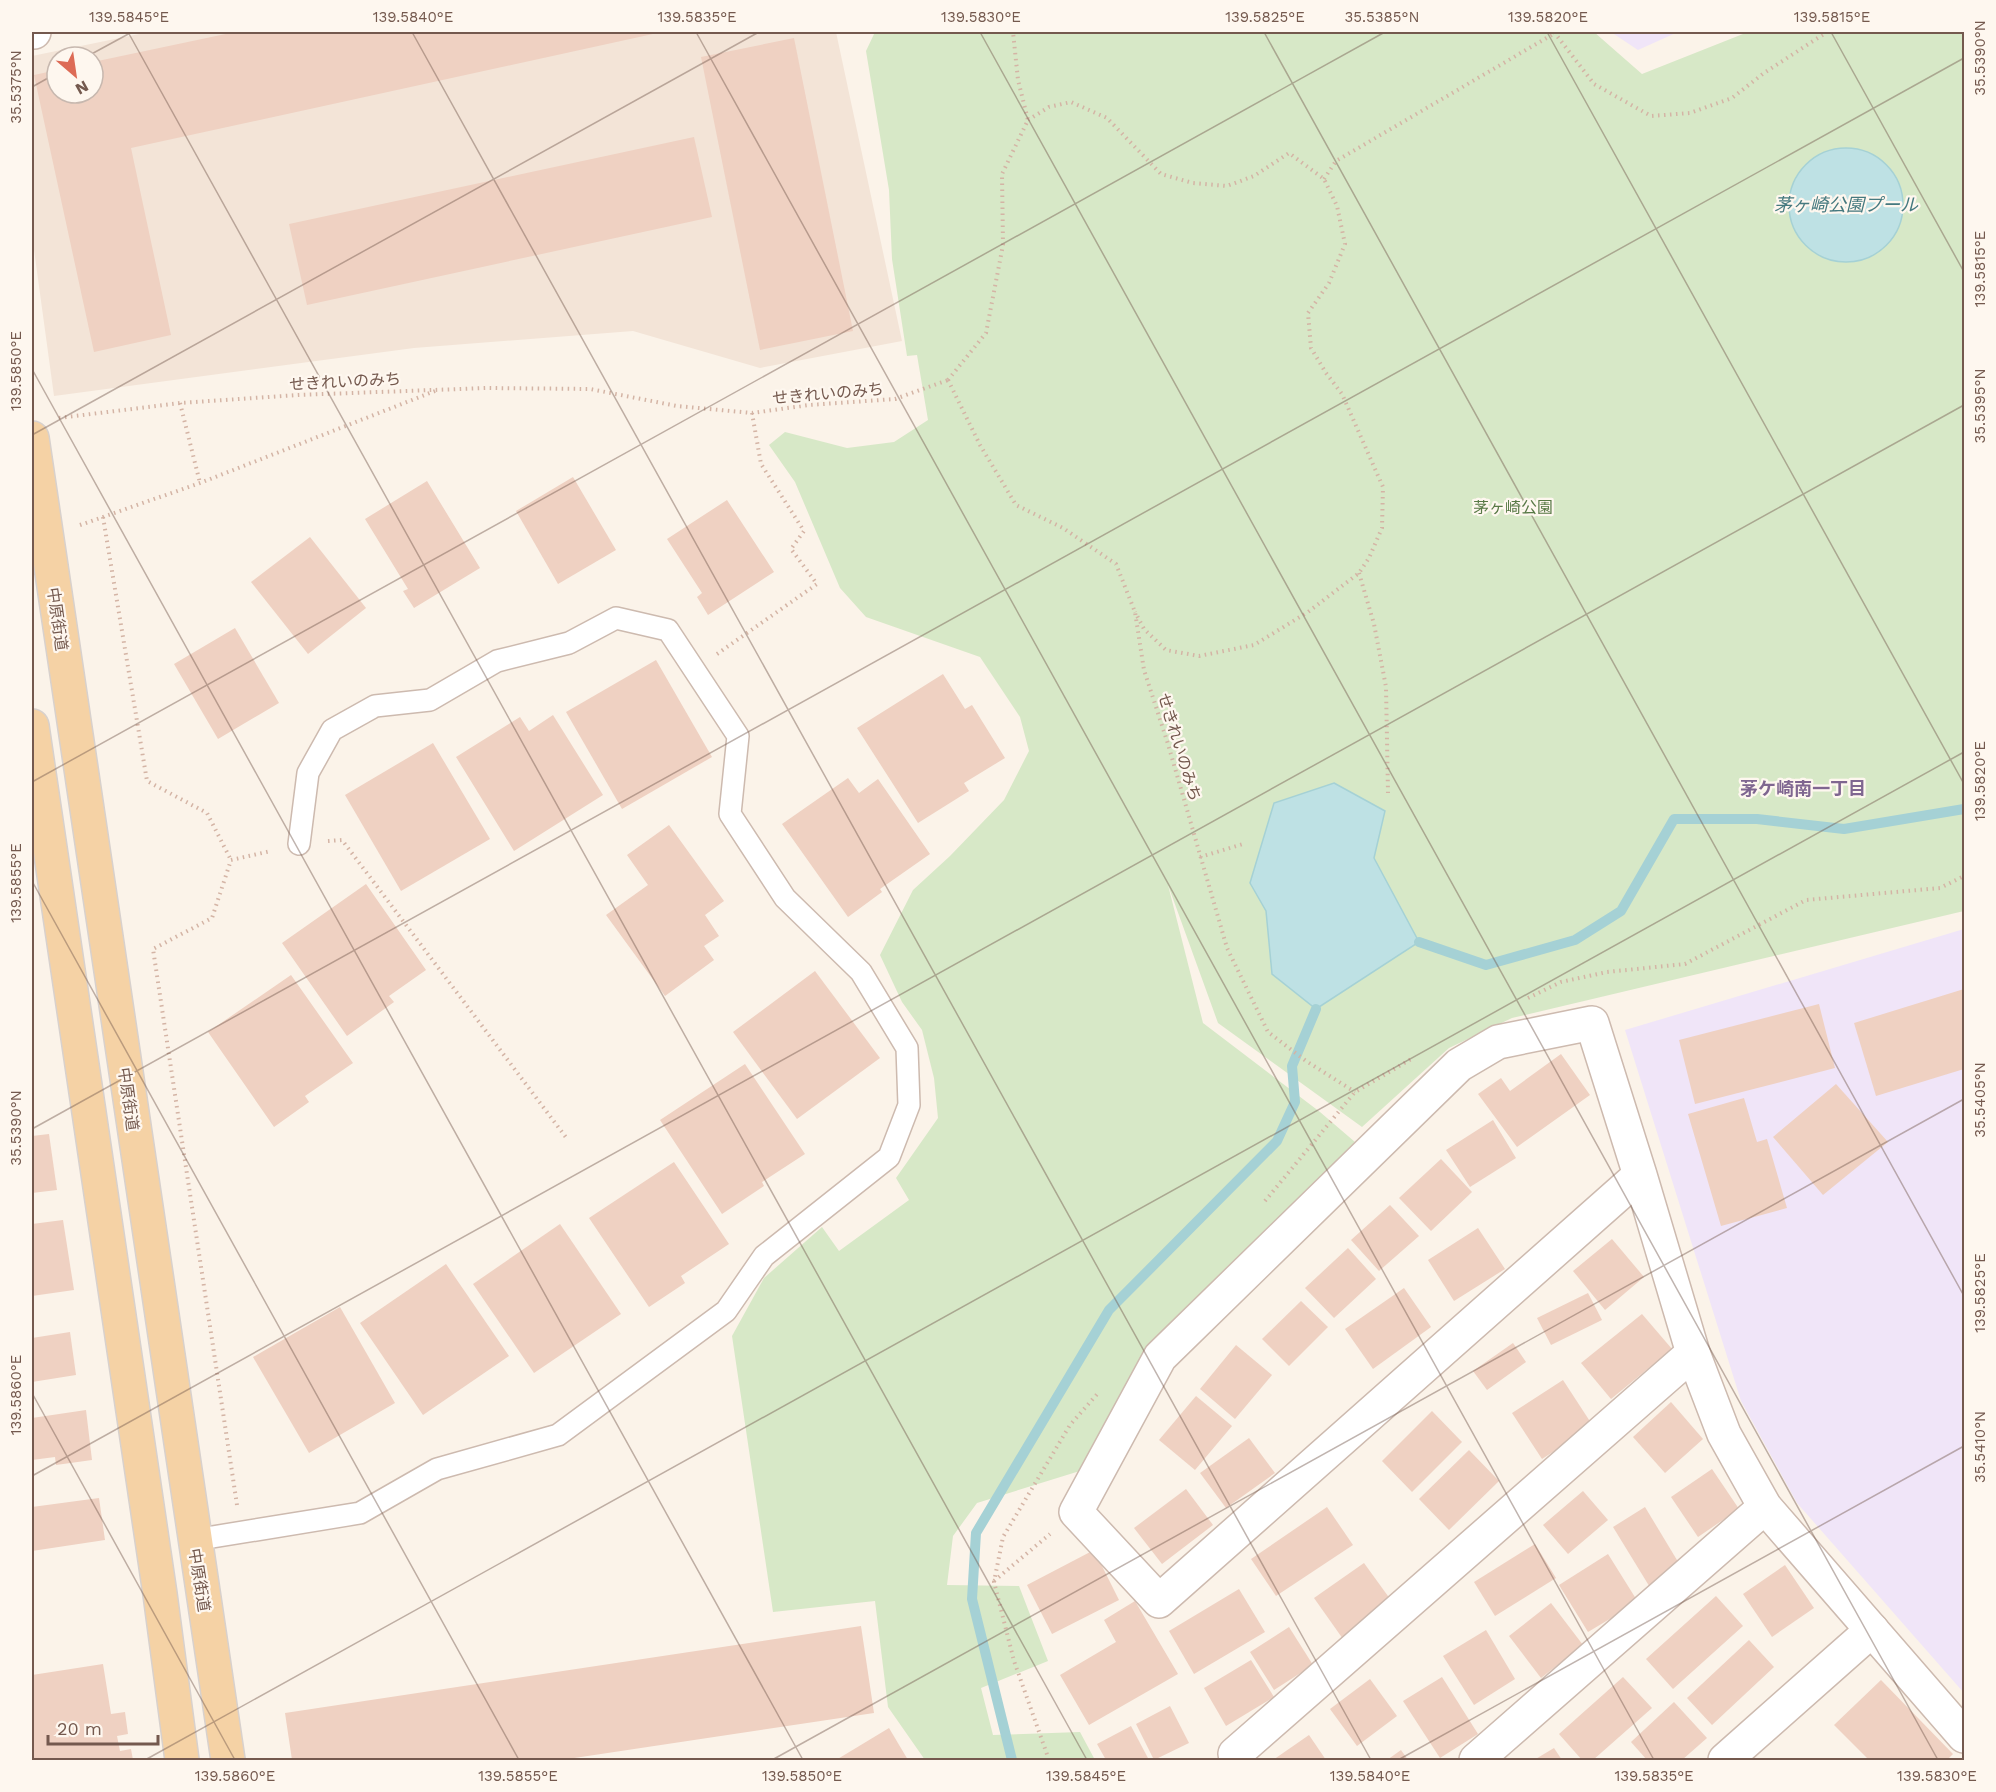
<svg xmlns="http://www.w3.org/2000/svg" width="1996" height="1792" font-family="'Work Sans','Noto Sans JP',sans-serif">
<rect width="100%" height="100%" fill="#fbf3e9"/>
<!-- residential -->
<path fill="#f3e4d7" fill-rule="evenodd" d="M149,32H836L902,341L760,368L633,331L414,348L54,396L32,235V56ZM57,57H93V93H57Z"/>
<!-- education -->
<g fill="#f0e5f8">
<path d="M1611,32H1678L1638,50Z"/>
<path d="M1964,929V1693L1797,1503L1741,1401L1625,1030Z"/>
</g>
<!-- green -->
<path fill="#d7e8c7" d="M875,32H1594L1642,74L1748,32H1964V911L1512,1018L1449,1048L1362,1127L1218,1023L1168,885L1203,1023L1320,1112L1355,1142L1180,1316L1083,1470L977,1503L953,1536L947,1585L1019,1586L1048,1661L981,1688L993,1735L1080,1732L1095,1760H925L888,1707L875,1601L773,1612L732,1336L764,1278L822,1227L839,1251L909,1200L896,1178L938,1118L934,1078L922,1030L902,1002L880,955L913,890L950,856L1004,800L1029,751L1020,717L980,657L866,617L840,588L795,482L769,445L785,432L847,448L894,442L928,420L917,355L907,356L892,259L889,190L866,51Z"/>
<!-- water -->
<g fill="#bee1e4" stroke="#a5d1d5" stroke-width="1.5">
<circle cx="1846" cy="205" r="57"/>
<path d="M1334,783L1385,811L1374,858L1419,942L1316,1009L1272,974L1266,911L1250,883L1274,803Z"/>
</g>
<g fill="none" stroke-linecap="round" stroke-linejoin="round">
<!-- stream -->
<g stroke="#a5d1d5" stroke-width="10">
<path d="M1419,942L1486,965L1575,940L1621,911L1674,819H1757L1844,829L1964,809"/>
<path d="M1012,1760L972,1599L976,1533L1109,1310L1277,1141L1295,1102L1292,1066L1316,1009"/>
</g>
</g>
<!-- building -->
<g fill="#efd1c2">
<path d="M235,32H662L131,148L171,335L94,352L34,75L57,70V93H93V62Z"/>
<path d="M794,38L853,331L760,350L701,57Z"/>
<path d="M694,137L712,217L307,305L289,224Z"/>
<path d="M573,477L616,550L558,584L516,511Z"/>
<path d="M427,481L480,568L414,608L403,591L408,589L365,519Z"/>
<path d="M727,500L774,572L708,615L697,597L702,593L667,539Z"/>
<path d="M310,537L366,608L308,654L251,582Z"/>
<path d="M235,628L279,703L218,739L174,664Z"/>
<path d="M656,660L712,757L622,809L566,712Z"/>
<path d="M943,674L965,709L972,705L1005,758L964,783L969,791L918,823L857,728Z"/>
<path d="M553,715L603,795L514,851L456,757L520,717L529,731Z"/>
<path d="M433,743L490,839L401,891L345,795Z"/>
<path d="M848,778L859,793L878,779L930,854L880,889L882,892L848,917L782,824Z"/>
<path d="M669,825L724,901L705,915L719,936L704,946L714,960L665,996L606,915L648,885L627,855Z"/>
<path d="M366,884L426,970L389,996L394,1002L347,1036L282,943Z"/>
<path d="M815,971L880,1058L797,1119L733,1032Z"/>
<path d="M291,975L353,1063L305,1096L309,1102L274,1127L208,1032Z"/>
<path d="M1964,989V1069L1876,1096L1854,1023Z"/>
<path d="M1819,1004L1835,1068L1695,1104L1679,1040Z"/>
<path d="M1561,1054L1590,1095L1517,1147L1478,1094L1501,1078L1510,1091Z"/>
<path d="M745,1064L805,1154L762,1182L764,1186L722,1214L660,1120Z"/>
<path d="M1836,1084L1888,1142L1823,1195L1773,1137Z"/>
<path d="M1744,1098L1757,1142L1767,1139L1787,1208L1721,1226L1688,1114Z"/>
<path d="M1493,1120L1516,1158L1470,1187L1446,1150Z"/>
<path d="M49,1134L57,1190L32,1193V1136Z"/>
<path d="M1441,1159L1472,1192L1431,1231L1399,1198Z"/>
<path d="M674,1162L729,1244L681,1276L685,1283L649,1307L589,1218Z"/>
<path d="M1390,1205L1419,1236L1379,1271L1351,1240Z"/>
<path d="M63,1220L74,1290L32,1296V1224Z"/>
<path d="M560,1224L621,1314L534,1373L473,1284Z"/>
<path d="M1478,1228L1505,1269L1454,1301L1428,1260Z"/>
<path d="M1612,1239L1644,1277L1605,1310L1573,1271Z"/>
<path d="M1348,1248L1376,1279L1334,1318L1305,1288Z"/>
<path d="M446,1264L509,1356L423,1415L360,1323Z"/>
<path d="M1404,1288L1431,1327L1373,1369L1345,1329Z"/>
<path d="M1588,1293L1602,1320L1551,1345L1537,1318Z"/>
<path d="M1301,1301L1328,1327L1289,1366L1262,1339Z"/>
<path d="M340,1307L395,1403L309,1453L253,1357Z"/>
<path d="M1642,1314L1672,1349L1611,1399L1581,1363Z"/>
<path d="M70,1332L76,1375L32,1382V1338Z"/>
<path d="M1513,1343L1526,1362L1487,1390L1473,1371Z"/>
<path d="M1236,1345L1272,1375L1235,1419L1200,1389Z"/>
<path d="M1563,1380L1593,1426L1542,1459L1512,1413Z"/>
<path d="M1196,1396L1232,1426L1195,1470L1159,1440Z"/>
<path d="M1671,1402L1703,1439L1665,1473L1633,1437Z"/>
<path d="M86,1410L92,1460L56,1465L55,1457L32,1460V1418Z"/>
<path d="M1432,1411L1462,1442L1412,1492L1382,1461Z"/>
<path d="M1249,1438L1275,1473L1226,1508L1200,1473Z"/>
<path d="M1469,1450L1499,1481L1449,1530L1419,1499Z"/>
<path d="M1712,1469L1739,1509L1698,1537L1671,1497Z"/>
<path d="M1186,1489L1213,1525L1162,1564L1134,1528Z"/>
<path d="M1583,1491L1608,1520L1568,1554L1543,1525Z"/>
<path d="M99,1498L105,1540L32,1551V1507Z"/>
<path d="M1327,1507L1353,1545L1276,1596L1251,1559Z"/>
<path d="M1645,1507L1683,1570L1651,1589L1613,1527Z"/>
<path d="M1535,1544L1556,1578L1495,1616L1474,1582Z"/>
<path d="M1094,1550L1119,1600L1052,1634L1027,1585Z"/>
<path d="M1608,1554L1638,1602L1588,1632L1559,1585Z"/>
<path d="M1364,1563L1393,1603L1343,1639L1314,1598Z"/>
<path d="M1785,1565L1814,1608L1772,1637L1743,1594Z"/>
<path d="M1239,1589L1265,1632L1194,1674L1169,1631Z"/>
<path d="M1716,1596L1743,1626L1673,1689L1646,1659Z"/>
<path d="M1135,1601L1178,1674L1089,1725L1060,1675L1116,1642L1104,1620Z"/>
<path d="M1551,1603L1583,1645L1541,1678L1509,1636Z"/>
<path d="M861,1626L874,1713L561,1760H292L285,1713Z"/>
<path d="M1289,1627L1313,1665L1274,1690L1250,1652Z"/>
<path d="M1486,1630L1515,1679L1474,1705L1443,1656Z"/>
<path d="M1749,1640L1774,1667L1712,1725L1687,1698Z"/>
<path d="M1251,1660L1274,1697L1226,1726L1204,1688Z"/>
<path d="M103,1664L111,1714L125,1712L128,1734L117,1736L120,1751L131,1749L133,1760H32V1675Z"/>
<path d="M1442,1677L1478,1734L1440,1758L1403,1701Z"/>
<path d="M1623,1677L1652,1708L1593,1760H1582L1559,1734Z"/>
<path d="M1370,1679L1397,1716L1357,1746L1330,1709Z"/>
<path d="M1881,1680L1953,1754L1947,1760H1869L1834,1725Z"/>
<path d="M1674,1702L1707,1738L1682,1760H1647L1631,1742Z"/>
<path d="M1170,1706L1189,1743L1154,1760L1136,1724Z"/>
<path d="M1131,1726L1149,1760H1106L1097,1744Z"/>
<path d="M889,1728L908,1760H836Z"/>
<path d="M1309,1735L1326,1760H1273Z"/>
<path d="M1554,1748L1562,1760H1534Z"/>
<path d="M1401,1750L1408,1760H1387Z"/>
</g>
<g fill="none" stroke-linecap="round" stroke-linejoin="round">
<defs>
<path id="service" d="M194,1540L360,1513L437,1469L558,1435L726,1311L764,1256L889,1157L909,1105L907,1048L861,972L785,898L730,814L738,736L668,630L616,618L569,643L497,661L430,700L375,706L332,730L308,773L299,844"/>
<g id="minor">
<path d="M32,32H34"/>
<path d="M1640,1175L1159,1601L1076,1512L1160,1357L1459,1065L1498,1042L1592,1023L1640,1175L1693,1353L1724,1434L1765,1507L1964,1736"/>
<path d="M1239,1760L1235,1754L1693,1353"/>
<path d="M1476,1760L1765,1507"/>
<path d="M1725,1760L1872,1630"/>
</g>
<g id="primary">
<path d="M32,438L228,1760"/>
<path d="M32,726L160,1594L182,1760"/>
</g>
</defs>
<!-- service casing -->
<use href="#service" stroke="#cdbaaf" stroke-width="24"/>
<!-- minor casing -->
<use href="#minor" stroke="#cdbaaf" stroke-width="36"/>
<!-- primary casing -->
<use href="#primary" stroke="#d8d1cd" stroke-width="36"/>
<!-- path -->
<g stroke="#d4b4a5" stroke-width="4" stroke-dasharray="1.5 4.5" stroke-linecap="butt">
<path d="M1554,32L1594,84L1651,116L1690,113L1732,98L1764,73L1827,32"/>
<path d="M1028,120L1049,107L1071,102L1107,118L1161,174L1193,183L1227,186L1254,176L1289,153L1324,179L1337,206L1345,244L1329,283L1308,313L1311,348L1326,373L1342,394L1383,487L1382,528L1369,558L1359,573L1308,612L1254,645L1199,656L1166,650L1144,629L1135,612"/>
<path d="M1324,179L1336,161L1555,33"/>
<path d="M948,380L980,445L1016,505L1063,528L1116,564L1135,612L1144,670L1168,744L1227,948L1268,1032L1306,1061L1355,1092"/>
<path d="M948,380L986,333L1003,245L1002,174L1028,120L1018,80L1013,32"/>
<path d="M180,403L200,483"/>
<path d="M59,418L180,403L298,395L487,388L590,389L677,406L752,413L809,405L895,399L948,380"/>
<path d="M103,517L147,781L207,813L231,860"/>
<path d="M80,525L200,483L435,391"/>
<path d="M1359,573L1374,624L1386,687L1388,793"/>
<path d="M717,654L817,584L791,549L804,531L761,464L752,413"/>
<path d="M328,841L342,840L568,1140"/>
<path d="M1200,857L1243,844"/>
<path d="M1528,998L1561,982L1607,972L1685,964L1806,900L1940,888L1964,876"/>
<path d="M1265,1201L1355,1092L1413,1058"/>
<path d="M237,1505L153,949L212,918L231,860L271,851"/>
<path d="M994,1581L1050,1534"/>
<path d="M1049,1760L1014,1661L994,1582L1003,1537L1070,1425L1099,1392"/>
</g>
<!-- service -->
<use href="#service" stroke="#fff" stroke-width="21"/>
<!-- minor -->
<use href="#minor" stroke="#fff" stroke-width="33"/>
<!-- primary -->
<use href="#primary" stroke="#f5d2a5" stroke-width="33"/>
</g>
<!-- ticks -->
<path fill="none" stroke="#74594e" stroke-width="1.5" stroke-opacity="0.45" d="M128,32L1087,1760M412,32L1371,1760M696,32L1654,1760M980,32L1938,1760M1264,32L1964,1296M1547,32L1964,784M1831,32L1964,272M86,57L132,32M32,87L57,73M32,369L803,1760M32,435L759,32M32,782L1385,32M32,881L519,1760M32,1129L1964,58M32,1393L235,1760M32,1476L1964,405M145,1760L1964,752M772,1760L1964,1099M1398,1760L1964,1446"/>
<g text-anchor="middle" stroke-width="4.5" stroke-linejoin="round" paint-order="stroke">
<!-- street labels -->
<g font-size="16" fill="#74594e" stroke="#fef7ef">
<text transform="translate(345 381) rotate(-3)" y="6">せきれいのみち</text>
<text transform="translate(828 393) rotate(-5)" y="6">せきれいのみち</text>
<text transform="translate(58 619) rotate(82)" y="6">中原街道</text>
<text transform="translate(1180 747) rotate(73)" y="6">せきれいのみち</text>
<text transform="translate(129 1099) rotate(82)" y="6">中原街道</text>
<text transform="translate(200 1580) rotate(81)" y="6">中原街道</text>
</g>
<!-- park labels -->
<g font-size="16" fill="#587946" stroke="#fef7ef">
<text x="1513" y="513">茅ヶ崎公園</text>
</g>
<!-- water labels -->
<g font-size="18" font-style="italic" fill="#45797f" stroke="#fef7ef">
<text x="1846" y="211">茅ヶ崎公園プール</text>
</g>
<!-- neighbourhood labels -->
<g font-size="18" font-weight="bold" fill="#7f6690" stroke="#fef7ef">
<text x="1803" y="795">茅ケ崎南一丁目</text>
</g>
</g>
<!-- border -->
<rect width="1996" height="1792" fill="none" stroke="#fef7ef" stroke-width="66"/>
<!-- north arrow -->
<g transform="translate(75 75) rotate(151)"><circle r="28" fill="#fef7ef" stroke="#c7b8af" stroke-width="1.5"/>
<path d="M0-4.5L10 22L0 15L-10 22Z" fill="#dd6b56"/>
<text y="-9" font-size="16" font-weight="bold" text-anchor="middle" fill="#74594e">N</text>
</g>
<!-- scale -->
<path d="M48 1735v9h110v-9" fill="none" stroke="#74594e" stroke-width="3"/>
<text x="57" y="1735" font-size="18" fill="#74594e" stroke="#fef7ef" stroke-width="4.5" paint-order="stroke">20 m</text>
<rect x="33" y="33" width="1930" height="1726" fill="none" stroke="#74594e" stroke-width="2"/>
<g font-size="15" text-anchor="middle" fill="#74594e">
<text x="129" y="22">139.5845°E</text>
<text x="413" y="22">139.5840°E</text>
<text x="697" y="22">139.5835°E</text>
<text x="981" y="22">139.5830°E</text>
<text x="1265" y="22">139.5825°E</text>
<text x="1382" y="22">35.5385°N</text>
<text x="1548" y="22">139.5820°E</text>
<text x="1832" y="22">139.5815°E</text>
<text transform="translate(1980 58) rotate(-90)" y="5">35.5390°N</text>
<text transform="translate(16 87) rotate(-90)" y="5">35.5375°N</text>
<text transform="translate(1980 269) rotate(-90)" y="5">139.5815°E</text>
<text transform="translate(16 371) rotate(-90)" y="5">139.5850°E</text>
<text transform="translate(1980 406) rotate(-90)" y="5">35.5395°N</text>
<text transform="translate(1980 781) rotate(-90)" y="5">139.5820°E</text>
<text transform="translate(16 883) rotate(-90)" y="5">139.5855°E</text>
<text transform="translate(1980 1100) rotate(-90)" y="5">35.5405°N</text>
<text transform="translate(16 1128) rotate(-90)" y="5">35.5390°N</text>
<text transform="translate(1980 1293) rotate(-90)" y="5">139.5825°E</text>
<text transform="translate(16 1395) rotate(-90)" y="5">139.5860°E</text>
<text transform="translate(1980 1447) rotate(-90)" y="5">35.5410°N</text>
<text x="235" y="1781">139.5860°E</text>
<text x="518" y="1781">139.5855°E</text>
<text x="802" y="1781">139.5850°E</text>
<text x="1086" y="1781">139.5845°E</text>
<text x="1370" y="1781">139.5840°E</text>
<text x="1654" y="1781">139.5835°E</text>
<text x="1937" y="1781">139.5830°E</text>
</g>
</svg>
